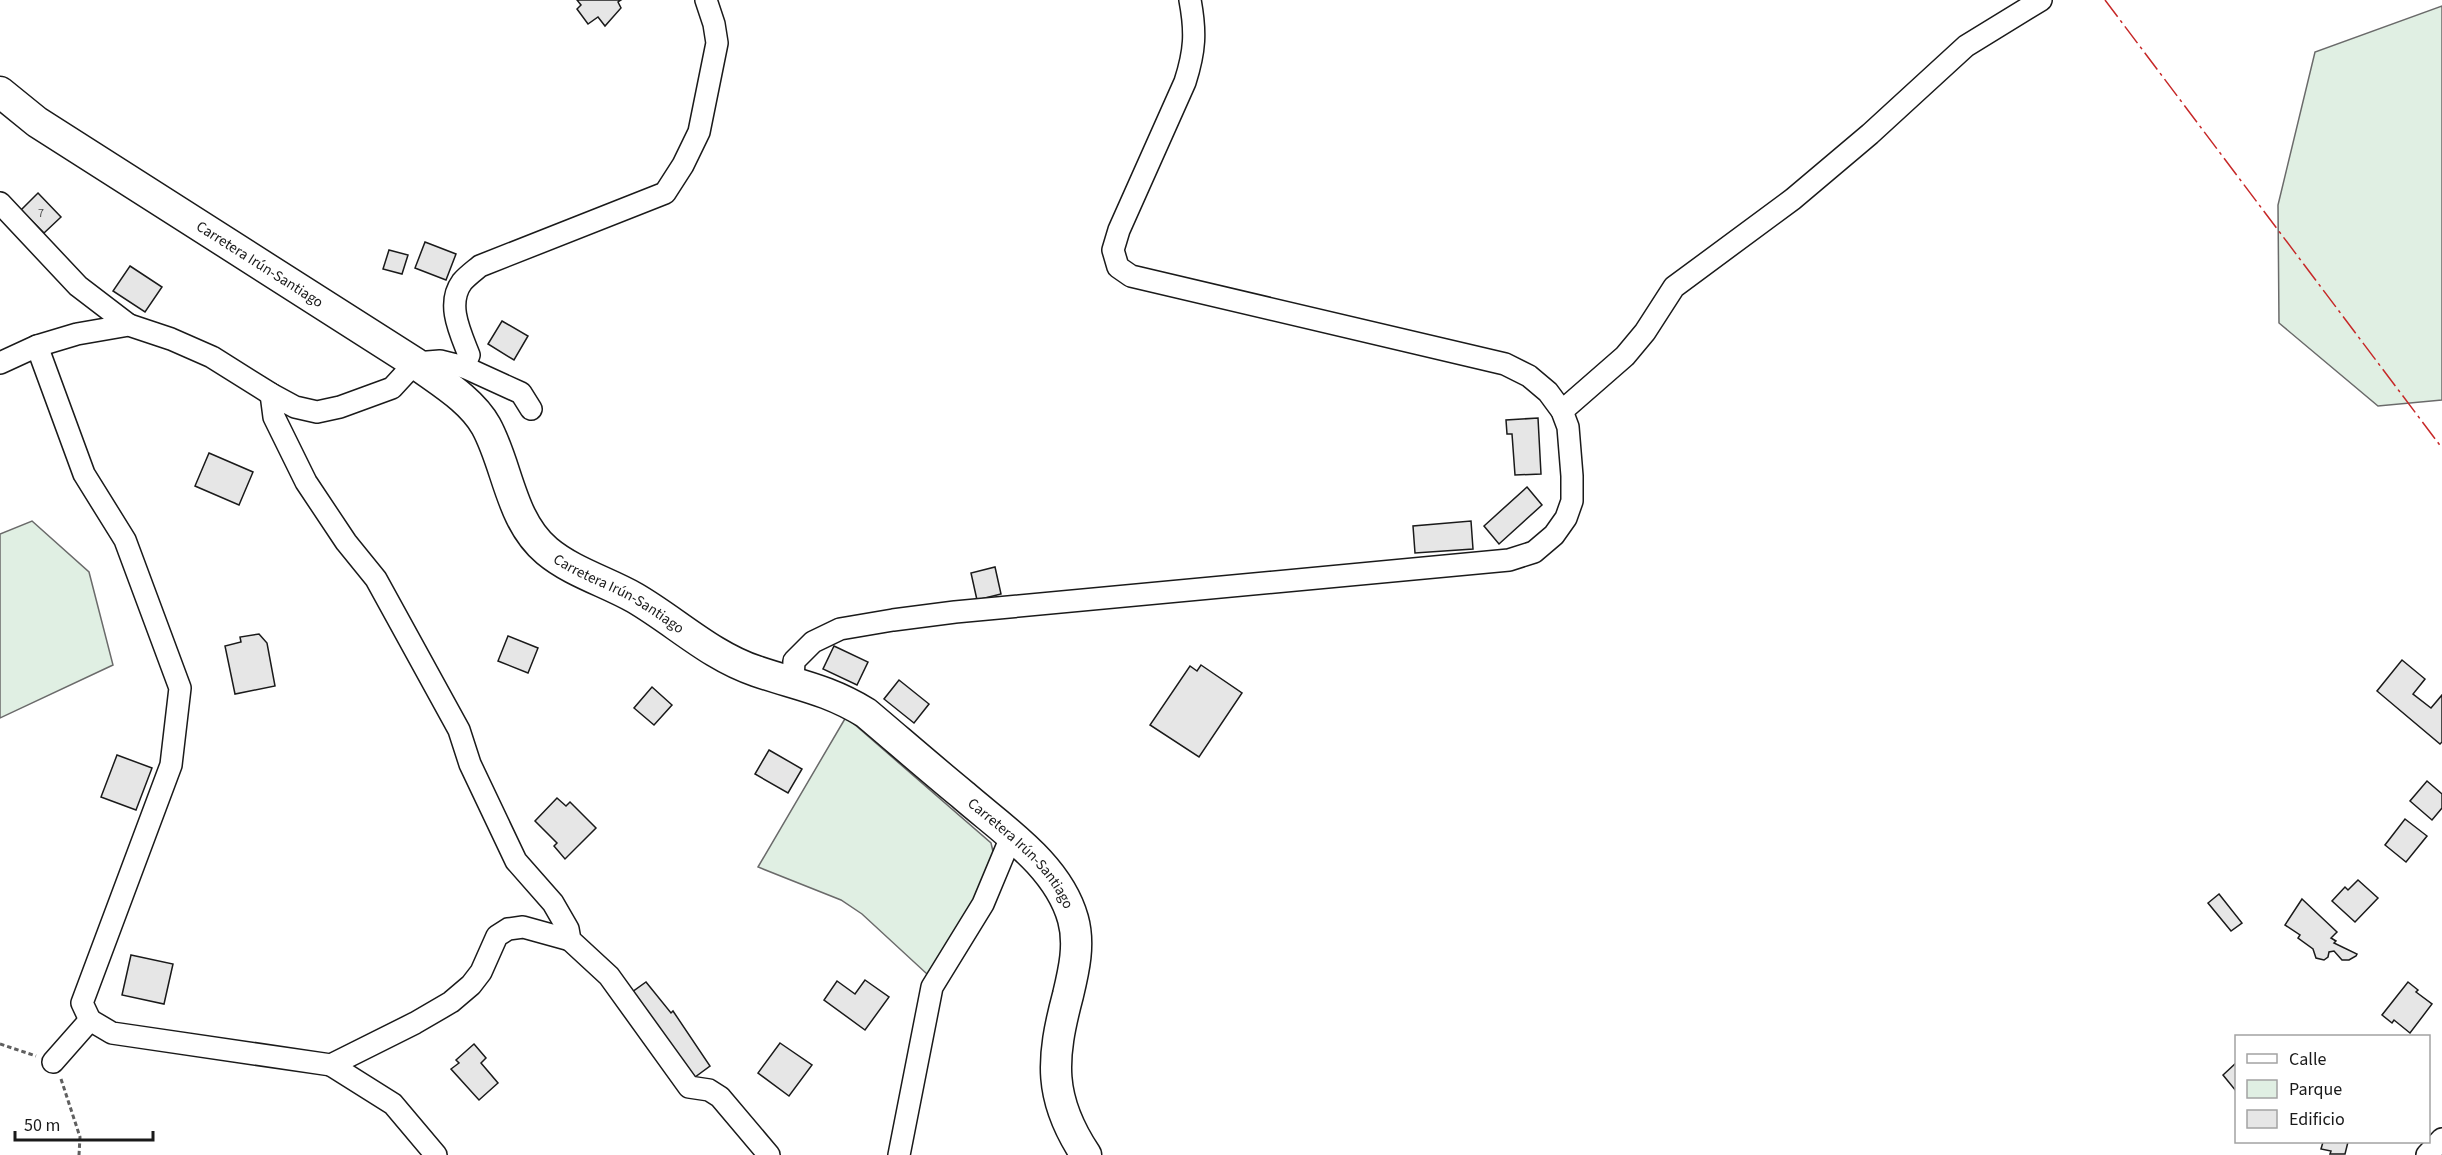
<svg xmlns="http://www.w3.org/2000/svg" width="2442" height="1155" font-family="'Source Sans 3',sans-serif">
<rect width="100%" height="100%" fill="#fff"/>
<!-- green -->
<g fill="#e0efe3" stroke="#6a6a6a" stroke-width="1.5">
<path d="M2442,6V400L2378,406L2279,323L2278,205L2315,52Z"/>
<path d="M32,521L89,572L113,665L0,718V534Z"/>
<path d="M846,717L991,843L995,860L972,913L927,974L862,914L841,900L758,867Z"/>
</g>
<!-- building -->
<g fill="#e6e6e6" stroke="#1a1a1a" stroke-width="1.5">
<path d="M577,0H621L618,2L621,8L605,26L598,17L588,24L577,9L581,5Z"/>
<path d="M38,193L61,217L44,233L21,210Z"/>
<path d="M425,242L456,254L446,280L415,268Z"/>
<path d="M389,250L408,255L402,274L383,269Z"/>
<path d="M130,266L162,287L145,312L113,291Z"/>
<path d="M502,321L528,336L514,360L488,344Z"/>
<path d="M1538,418L1541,474L1515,475L1512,434H1507L1506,420Z"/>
<path d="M209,453L253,472L239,505L195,486Z"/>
<path d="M1527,487L1542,505L1499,544L1484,526Z"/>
<path d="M1471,521L1473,549L1415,553L1413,526Z"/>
<path d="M995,567L1001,594L977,600L971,573Z"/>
<path d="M259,634L267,643L275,686L235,694L225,646L241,642L240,637Z"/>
<path d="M508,636L538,648L528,673L498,661Z"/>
<path d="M834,646L868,662L857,685L823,669Z"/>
<path d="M2402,660L2425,679L2413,694L2431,708L2442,695V742L2440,744L2377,691Z"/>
<path d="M1201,665L1242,693L1199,757L1150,725L1190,666L1197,671Z"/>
<path d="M899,680L929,704L914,723L884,699Z"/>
<path d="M652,687L672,705L654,725L634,708Z"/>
<path d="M769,750L802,769L788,793L755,774Z"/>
<path d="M117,755L152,768L136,810L101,797Z"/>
<path d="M2427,781L2442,794V808L2432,820L2410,801Z"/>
<path d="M557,798L566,806L570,802L596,828L565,859L554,846L557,843L535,821Z"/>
<path d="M2405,819L2427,836L2406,862L2385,845Z"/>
<path d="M2358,880L2378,898L2355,922L2332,901L2345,887L2348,890Z"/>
<path d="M2219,894L2242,923L2231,931L2208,903Z"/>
<path d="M2302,899L2337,932L2331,938L2336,941L2334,943L2357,954L2356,956L2349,960H2342L2334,951L2329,952L2328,957L2324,960L2316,958L2313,949L2298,938L2300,935L2285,925Z"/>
<path d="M131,955L173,964L164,1004L122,995Z"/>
<path d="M865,980L889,997L865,1030L824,1000L837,981L855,994Z"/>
<path d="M646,982L671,1013L673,1011L710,1066L691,1080L628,995Z"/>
<path d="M2408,982L2418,990L2416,992L2432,1004L2410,1033L2394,1020L2392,1023L2382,1015Z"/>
<path d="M780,1043L812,1065L789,1096L758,1073Z"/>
<path d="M474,1044L486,1058L481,1063L498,1083L479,1100L451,1069L459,1063L456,1060Z"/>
<path d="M2236,1063V1091L2223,1075Z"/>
<path d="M2323,1142H2348L2345,1154H2330L2331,1151L2321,1149Z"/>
</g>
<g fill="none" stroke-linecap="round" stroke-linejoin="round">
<defs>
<g id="minor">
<path d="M0,203L78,286L129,325"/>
<path d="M37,346L84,474L125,540L180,688L171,765L82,1003L90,1020"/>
<path d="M0,363L37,346L77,334L129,325L171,339L212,357L271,394L295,407L317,412L340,407L392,388L415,363L440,361L464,367L469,355C460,332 446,304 462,282C467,276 474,271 480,266L665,193L683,165L699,132L717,43L714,24L706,0"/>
<path d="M464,367L521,393L531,409"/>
<path d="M271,394L274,417L306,482L346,542L376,579L459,730L470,764L516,861L553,903L568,929L570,940L609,976L689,1087L709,1090L720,1097L769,1155"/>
<path d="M1562,411L1625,356L1645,332L1674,287L1793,199L1870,134L1966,46L2041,0"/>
<path d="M793,681L794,661L813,642L840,629L893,620L955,612L1509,560L1534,552L1554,535L1566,518L1572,501V476L1568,427L1562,411L1548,392L1529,376L1505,364L1131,276L1118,267L1113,250L1119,230L1185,82C1195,51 1196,32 1190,0"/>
<path d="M53,1062L90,1020L112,1033L331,1065L415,1023L451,1002L471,985L481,972L497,936L508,929L523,927L570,940"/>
<path d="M331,1065L393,1104L436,1155"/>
<path d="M899,1155L932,987L983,904L1011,837"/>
<path d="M2427,1155L2442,1139"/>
</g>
<g id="highway">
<path id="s1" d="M0,92L37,122L415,363C439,381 471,399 486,426C508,466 510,520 547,551C572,572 607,582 635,598C676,622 711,656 756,671C797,685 827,689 866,713C898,740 930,768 963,795C1003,830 1058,865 1073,919C1080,944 1074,970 1068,995C1051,1059 1048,1098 1086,1155"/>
</g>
</defs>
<!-- minor casing -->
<use href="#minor" stroke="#1a1a1a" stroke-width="24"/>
<!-- highway casing -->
<use href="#highway" stroke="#1a1a1a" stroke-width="33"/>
<!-- path -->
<g stroke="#5f5f5f" stroke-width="3" stroke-dasharray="4.5 3" stroke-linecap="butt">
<path d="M0,1044L36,1056"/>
<path d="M61,1079L80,1137L79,1155"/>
</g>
<!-- minor -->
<use href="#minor" stroke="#fff" stroke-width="21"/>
<!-- highway -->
<use href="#highway" stroke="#fff" stroke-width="30"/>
<!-- power -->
<path stroke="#c62828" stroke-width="1.5" stroke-dasharray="21 4.5 3 4.5" stroke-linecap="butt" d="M2105,0L2442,448"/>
</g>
<g text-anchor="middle" stroke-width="4.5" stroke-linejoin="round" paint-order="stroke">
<!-- number labels -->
<g font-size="12" fill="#4d4d4d">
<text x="41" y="217">7</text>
</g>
<!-- street labels -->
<g font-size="15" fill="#1a1a1a" stroke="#fff">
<text dy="5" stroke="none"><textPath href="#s1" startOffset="312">Carretera Irún-Santiago</textPath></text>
<text dy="5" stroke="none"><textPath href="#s1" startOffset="816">Carretera Irún-Santiago</textPath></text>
<text dy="5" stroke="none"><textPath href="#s1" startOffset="1302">Carretera Irún-Santiago</textPath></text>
</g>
</g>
<!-- legend -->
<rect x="2235" y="1035" width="195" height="108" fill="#ffffff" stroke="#a3a3a3" stroke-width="1.5"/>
<rect x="2247" y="1054" width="30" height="9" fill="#ffffff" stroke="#a3a3a3" stroke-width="1.5"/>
<text x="2289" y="1065" font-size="18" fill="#1a1a1a">Calle</text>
<rect x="2247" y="1080" width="30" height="18" fill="#e0efe3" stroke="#a3a3a3" stroke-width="1.5"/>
<text x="2289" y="1095" font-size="18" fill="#1a1a1a">Parque</text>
<rect x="2247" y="1110" width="30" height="18" fill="#e6e6e6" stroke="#a3a3a3" stroke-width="1.5"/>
<text x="2289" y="1125" font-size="18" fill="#1a1a1a">Edificio</text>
<!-- scale -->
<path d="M15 1131v9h138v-9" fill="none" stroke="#1a1a1a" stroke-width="3"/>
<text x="24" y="1131" font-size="18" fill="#1a1a1a" stroke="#ffffff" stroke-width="4.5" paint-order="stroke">50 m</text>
</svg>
